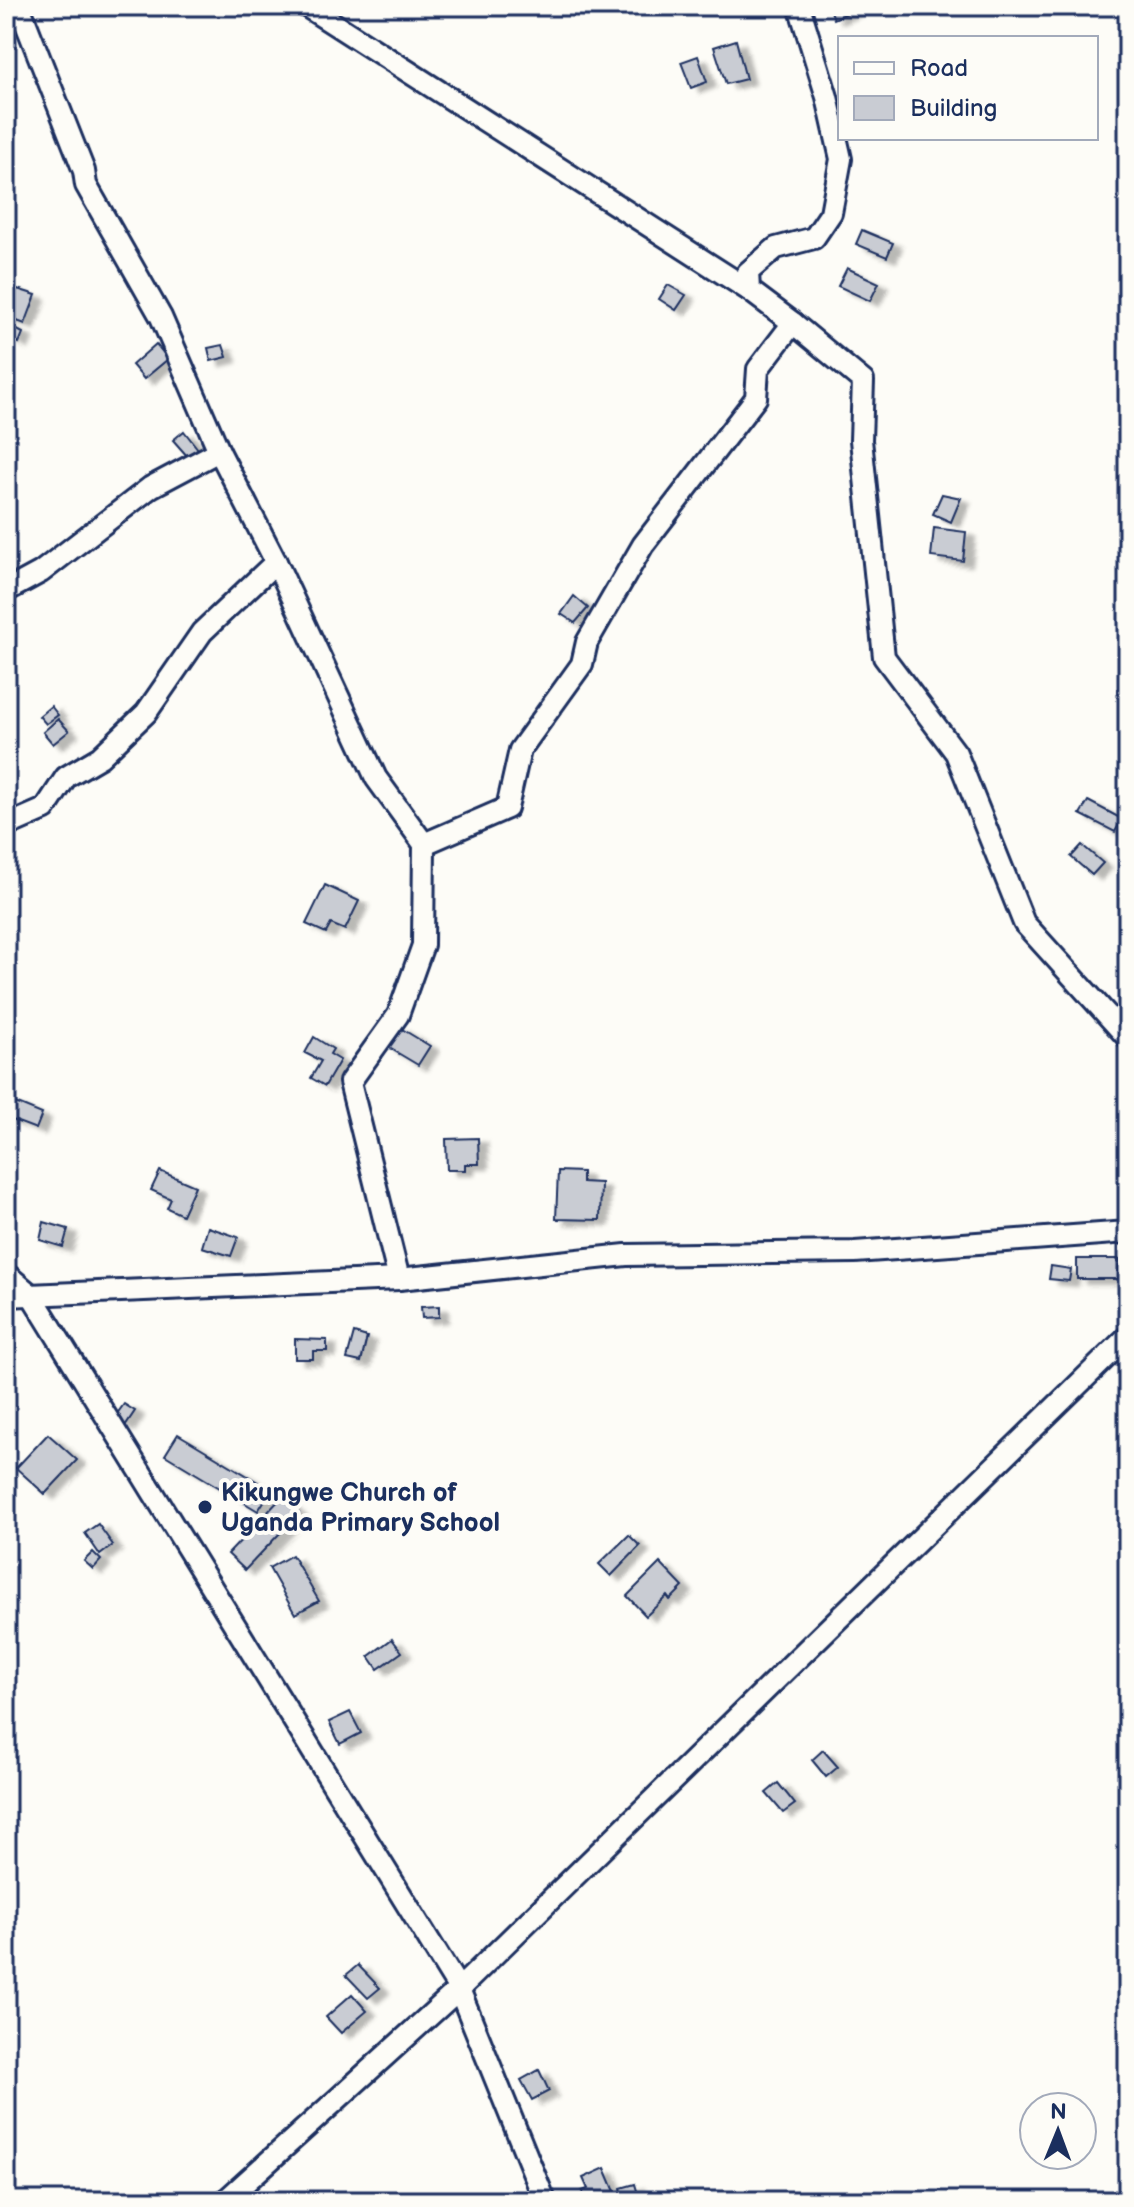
<svg xmlns="http://www.w3.org/2000/svg" width="1134" height="2207" font-family="'Balsamiq Sans',sans-serif">
<defs>
<filter id="shadow"><feDropShadow dx="9" dy="5" stdDeviation="2" flood-color="#0004"/></filter>
</defs>
<rect width="100%" height="100%" fill="#fdfcf7"/>
<filter id="ink" filterUnits="userSpaceOnUse"><feTurbulence type="fractalNoise" baseFrequency=".0125" numOctaves="2"/><feDisplacementMap in="SourceGraphic" scale="16" xChannelSelector="R" yChannelSelector="G"/><feConvolveMatrix kernelMatrix="1 2 1 2 8 2 1 2 1" color-interpolation-filters="sRGB"/></filter>
<g filter="url(#ink)">
<!-- building -->
<g fill="#c9ccd3" stroke="#1b2f5e" stroke-width="2" filter="url(#shadow)">
<path d="M829,6H852L854,10L834,19Z"/>
<path d="M736,40L746,79L726,84L714,47Z"/>
<path d="M698,56L707,82L691,88L681,62Z"/>
<path d="M862,230L893,243L887,257L856,244Z"/>
<path d="M847,268L879,283L870,301L838,286Z"/>
<path d="M668,285L686,295L676,310L659,299Z"/>
<path d="M11,287L36,295L25,324L6,317V298Z"/>
<path d="M6,324L23,333L19,343L6,336Z"/>
<path d="M156,344L168,359L144,379L132,365Z"/>
<path d="M223,345L227,357L211,361L208,348Z"/>
<path d="M184,431L198,449L188,457L173,440Z"/>
<path d="M942,494L961,498L951,522L933,514Z"/>
<path d="M934,528L966,532L963,561L931,557Z"/>
<path d="M574,596L588,608L575,623L561,614Z"/>
<path d="M51,706L58,715L46,724L39,716Z"/>
<path d="M58,719L69,731L53,744L43,732Z"/>
<path d="M1088,801L1122,819L1115,832L1080,814Z"/>
<path d="M1082,845L1103,863L1092,875L1071,857Z"/>
<path d="M325,885L359,901L345,930L331,924L326,933L306,924Z"/>
<path d="M397,1026L430,1046L418,1065L386,1046Z"/>
<path d="M314,1037L333,1049L330,1054L340,1060L325,1086L311,1078L321,1061L305,1053Z"/>
<path d="M13,1102L42,1114L36,1129L7,1118Z"/>
<path d="M478,1138L479,1164H465V1170H447L446,1139Z"/>
<path d="M160,1171L195,1186L182,1215L167,1208L171,1199L151,1190Z"/>
<path d="M558,1171L582,1172V1182L601,1183L600,1220L556,1219Z"/>
<path d="M44,1222L68,1229L63,1247L40,1240Z"/>
<path d="M208,1227L238,1237L231,1256L202,1247Z"/>
<rect x="1077" y="1259" width="42" height="20"/>
<path d="M1051,1266L1071,1269L1069,1281L1049,1279Z"/>
<path d="M439,1306V1317L422,1318L421,1307Z"/>
<path d="M354,1333L367,1337L361,1362L347,1359Z"/>
<path d="M295,1339L327,1340V1351H313V1359H295Z"/>
<path d="M124,1404L135,1411L125,1426L114,1418Z"/>
<path d="M48,1434L77,1460L45,1494L16,1468Z"/>
<path d="M178,1434L271,1490L258,1511L165,1455Z"/>
<path d="M282,1497L299,1513L245,1570L228,1554Z"/>
<path d="M98,1524L113,1545L100,1555L85,1533Z"/>
<path d="M629,1535L640,1546L611,1576L599,1564Z"/>
<path d="M93,1552L101,1560L93,1569L84,1561Z"/>
<path d="M292,1555L319,1601L295,1614L269,1568Z"/>
<path d="M660,1563L683,1587L670,1600L667,1596L646,1616L627,1596Z"/>
<path d="M392,1639L402,1652L378,1669L369,1656Z"/>
<path d="M350,1712L361,1733L340,1744L329,1722Z"/>
<path d="M823,1750L838,1767L826,1777L812,1760Z"/>
<path d="M778,1783L795,1804L783,1813L766,1793Z"/>
<path d="M358,1965L380,1988L368,1998L346,1975Z"/>
<path d="M352,1994L367,2011L341,2033L326,2017Z"/>
<path d="M539,2070L549,2091L532,2100L521,2080Z"/>
<path d="M605,2168L619,2201H586L582,2191L588,2189L583,2178Z"/>
<path d="M635,2184L640,2201H624L621,2188Z"/>
</g>
<g fill="none" stroke-linecap="round" stroke-linejoin="round">
<defs>
<g id="street">
<path d="M306,6L749,290"/>
<path d="M799,6L827,97L841,159L831,213L814,238L776,248L748,272L749,290L793,323L863,381L861,440L884,657L956,753L1024,923L1128,1038"/>
<path d="M276,562L376,778L424,844L507,808L520,750L582,664L587,642L643,545L756,398L758,369L793,323"/>
<path d="M6,591L41,572L151,487L219,451"/>
<path d="M6,826L45,809L66,777L100,757L146,713L202,632L276,562L219,451L161,317L86,185L84,171L19,6"/>
<path d="M6,1274L32,1296L459,1989L545,2201"/>
<path d="M399,1279L350,1082L398,1015L423,945L424,844"/>
<path d="M6,1296L399,1279L626,1255L855,1252L1128,1232"/>
<path d="M225,2201L459,1989L1128,1336"/>
</g>
</defs>
<!-- street casing -->
<use href="#street" stroke="#1b2f5e" stroke-width="26"/>
<!-- street -->
<use href="#street" stroke="#fdfcf7" stroke-width="20"/>
</g>
</g>
<!-- markers -->
<circle fill="#1b2f5e" stroke="#fdfcf7" stroke-width="3" cx="205" cy="1507" r="8"/>
<g text-anchor="middle" stroke-width="8" stroke-linejoin="round" paint-order="stroke">
<!-- poi labels -->
<g font-size="26" font-weight="bold" fill="#1b2f5e" stroke="#fdfcf7" text-anchor="start">
<text x="221" y="1501">Kikungwe Church of<tspan x="221" dy="30">Uganda Primary School</tspan></text>
</g>
</g>
<!-- margin -->
<rect width="1134" height="2207" fill="none" stroke="#fdfcf7" stroke-width="32"/>
<rect x="16" y="16" width="1102" height="2175" fill="none" stroke="#1b2f5e" stroke-width="3" filter="url(#ink)"/>
<!-- legend -->
<rect x="838" y="36" width="260" height="104" fill="#fdfcf7" stroke="#a3aaba" stroke-width="2"/>
<rect x="854" y="62" width="40" height="12" fill="#fdfcf7" stroke="#a3aaba" stroke-width="2"/>
<text x="910" y="76" font-size="24" fill="#1b2f5e">Road</text>
<rect x="854" y="96" width="40" height="24" fill="#c9ccd3" stroke="#a3aaba" stroke-width="2"/>
<text x="910" y="116" font-size="24" fill="#1b2f5e">Building</text>
<!-- north arrow -->
<g transform="translate(1058 2131) rotate(1)"><circle r="38" fill="#fdfcf7" stroke="#a3aaba" stroke-width="2"/>
<path d="M0-6L14 30L0 20L-14 30Z" fill="#1b2f5e"/>
<text y="-12" font-size="22" font-weight="bold" text-anchor="middle" fill="#1b2f5e">N</text>
</g>
</svg>
